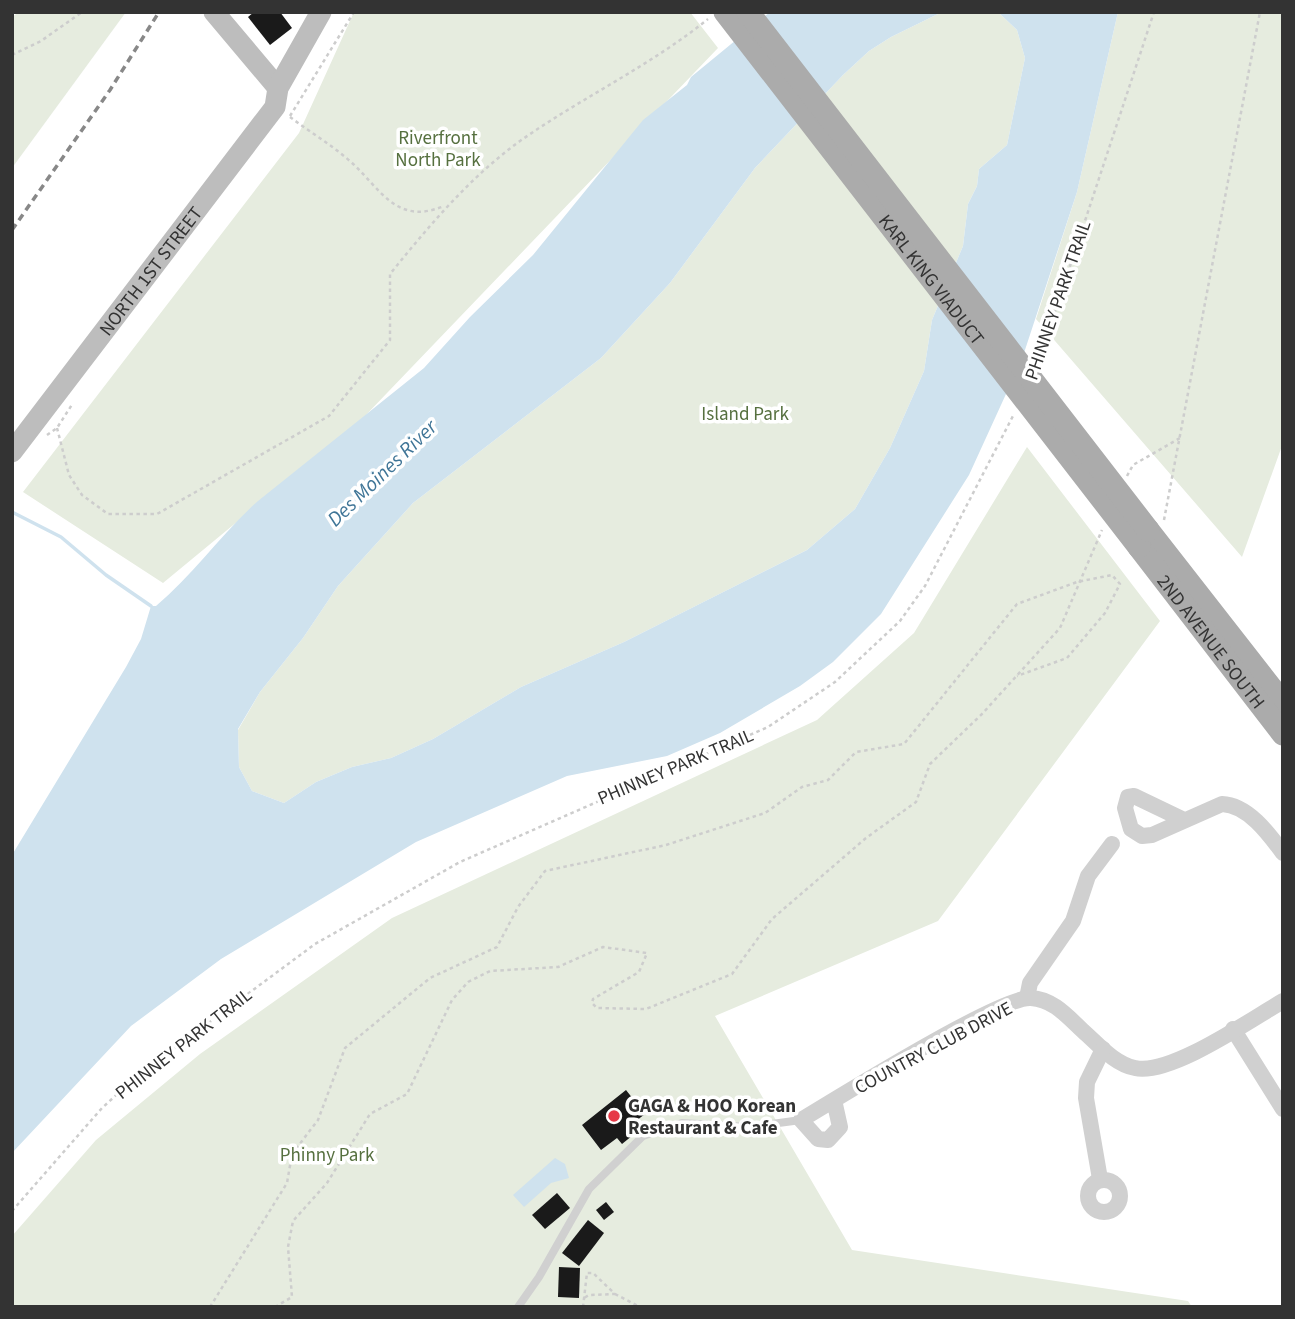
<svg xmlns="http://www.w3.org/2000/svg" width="1295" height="1319" font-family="'Source Sans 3',sans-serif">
<rect width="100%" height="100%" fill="#fff"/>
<!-- green -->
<g fill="#e6ecdf">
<path d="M19,12H126L12,168V17Z"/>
<path d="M354,12H690L718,48L364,417L163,583L23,492L299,133Z"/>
<path d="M942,12H998L1017,30L1025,58L1007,145L979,169L977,186L968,204L963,246L932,320L924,371L890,448L855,509L807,550L624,642L521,687L433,739L391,758L352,767L316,782L284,803L252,791L239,767L238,730L260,692L303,638L338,586L413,503L601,358L670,283L755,168L843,75L869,51L891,37Z"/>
<path d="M1118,12H1283V443L1242,557L1036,319L1077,192Z"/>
<path d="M1027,447L1160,621L938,921L715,1016L852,1250L1188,1301L1192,1307H12V1236L96,1140L200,1054L392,918L817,720L914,633Z"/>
</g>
<!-- water -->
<g fill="#cfe2ee">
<path d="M770,12H942L891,37L869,51L843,75L755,168L670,283L601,358L413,503L338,586L303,638L260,692L238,729L239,767L252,791L284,803L316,782L352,767L391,758L433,739L521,687L624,642L807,550L855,509L890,448L924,371L932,320L963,246L968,204L977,186L979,169L1007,145L1025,58L1017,30L998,12H1118L1077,192L1022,359L969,475L881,614L833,662L800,686L720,733L667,756L567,776L416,842L221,959L131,1026L12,1153V855L126,667L141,639L151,606H156C194,574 221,534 258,501L424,368L470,317L533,255L643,120L687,85L691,77Z"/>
<path d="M555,1158L565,1164L569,1178L551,1183L524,1207L513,1195Z"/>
</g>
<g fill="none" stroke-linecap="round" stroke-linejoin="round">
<!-- stream -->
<path stroke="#cfe2ee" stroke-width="3.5" d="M12,512L61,537L106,575L151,606"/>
</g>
<!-- building -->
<g fill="#1a1a1a">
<path d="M254,12H280L292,28L270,45L248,17Z"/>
<path d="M626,1090L645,1114L632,1124L638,1131L622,1144L617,1138L601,1150L582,1125Z"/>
<path d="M557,1193L570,1208L545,1229L532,1215Z"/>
<path d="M606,1202L614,1212L604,1220L596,1210Z"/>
<path d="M588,1220L604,1233L579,1266L562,1253Z"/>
<path d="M559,1267L580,1268L579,1298L558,1297Z"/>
</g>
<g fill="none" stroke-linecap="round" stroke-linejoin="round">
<!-- path -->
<g stroke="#cdcdcd" stroke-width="2.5" stroke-dasharray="3.5 3.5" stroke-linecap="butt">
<path d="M12,55L41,41L82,12"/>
<path d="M290,116L354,12"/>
<path d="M290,117C310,132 332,145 351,162C381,189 396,226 444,206"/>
<path d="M1039,360L1154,12"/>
<path d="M57,428L69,475L82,495L108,514H157L329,416L390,340V274C429,226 469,178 520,141C581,98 650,66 708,19"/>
<path d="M47,435L57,428L73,403"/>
<path d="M1127,476L1133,465L1180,438"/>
<path d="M1164,520L1260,12"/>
<path d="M12,1211L102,1108L137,1076L315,944L460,862L768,727L835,682L900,621L925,586L1014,414"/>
<path d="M615,1294L640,1307"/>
<path d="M210,1307L287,1183L292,1154L318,1120L345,1048L430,978L497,947L518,907L545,871L666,845L765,813L802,787L828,780L856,752L904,744L1017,604L1077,582L1112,575L1120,584L1105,613L1067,658L1017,676"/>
<path d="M275,1307L292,1297L288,1247L293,1221L327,1183L370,1114L407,1094L452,1000L468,982L490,971L558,967L603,947L647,953L639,972L593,999L592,1003L597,1008L646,1009L732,974L772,919L866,838L916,802L930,764L982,714L1060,628L1102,530"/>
<path d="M583,1307L587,1273H593L615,1294L589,1295L584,1298"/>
</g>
<!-- lane -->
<path stroke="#d0d0d0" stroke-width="8" d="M518,1307L539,1277L589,1189L643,1136L682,1123L749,1127L801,1120"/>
<!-- street -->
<g stroke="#d0d0d0" stroke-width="16">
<path d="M1184,820L1134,796L1128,797L1125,808L1131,829L1142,836L1152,835L1222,804C1248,805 1269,834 1283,853"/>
<path d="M1027,998L1030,983L1073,921L1088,876L1112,844"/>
<path d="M1233,1029L1283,1109"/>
<path d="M834,1100L840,1127L828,1140L818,1139L801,1120C836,1099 1001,996 1031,998C1053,999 1068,1017 1083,1031C1098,1044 1114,1064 1135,1068C1170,1076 1250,1020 1283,1001"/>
<path d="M1100,1179L1086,1098L1087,1082L1103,1049"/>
<circle cx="1104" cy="1196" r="16"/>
</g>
<!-- secondary -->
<g stroke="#bdbdbd" stroke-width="21">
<path d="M214,12L278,88"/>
<path id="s1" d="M12,452L275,107L278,88L321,12"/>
</g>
<!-- primary -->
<g stroke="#ababab" stroke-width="23">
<path d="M1148,530L1283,703"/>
<path id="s2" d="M1139,547L1283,734"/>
</g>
<!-- rail -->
<path stroke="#888" stroke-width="3.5" stroke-dasharray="7 5" stroke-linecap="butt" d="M12,230L110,90L159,12"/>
<!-- primary-bridge -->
<g stroke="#ababab" stroke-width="23">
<path id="s3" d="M725,12L1139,547"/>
<path d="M748,12L1148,530"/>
</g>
</g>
<!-- markers -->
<circle fill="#e63946" stroke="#fff" stroke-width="2.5" cx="614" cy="1116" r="7"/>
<g text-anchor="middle" stroke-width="7" stroke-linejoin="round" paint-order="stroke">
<!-- park labels -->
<g font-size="19" fill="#56703f" stroke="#fff">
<text x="438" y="144">Riverfront<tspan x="438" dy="22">North Park</tspan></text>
<text x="745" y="420">Island Park</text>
<text x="327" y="1161">Phinny Park</text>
</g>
<!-- street labels -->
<g font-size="19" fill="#333" stroke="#fff">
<text dy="7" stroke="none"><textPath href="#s1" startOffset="228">NORTH 1ST STREET</textPath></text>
<text dy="7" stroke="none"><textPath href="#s3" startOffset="338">KARL KING VIADUCT</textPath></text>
<text transform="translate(1057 300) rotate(-71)" y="7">PHINNEY PARK TRAIL</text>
<text dy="7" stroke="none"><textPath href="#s2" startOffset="119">2ND AVENUE SOUTH</textPath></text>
<text transform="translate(675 766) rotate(-23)" y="7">PHINNEY PARK TRAIL</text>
<text transform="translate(183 1043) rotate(-38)" y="7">PHINNEY PARK TRAIL</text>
<text transform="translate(933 1047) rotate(-28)" y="7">COUNTRY CLUB DRIVE</text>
</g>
<!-- poi labels -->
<g font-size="19" font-weight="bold" fill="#333" stroke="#fff" text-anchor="start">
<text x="628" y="1112">GAGA &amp; HOO Korean<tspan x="628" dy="22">Restaurant &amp; Cafe</tspan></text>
</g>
<!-- water labels -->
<g font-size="21" font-style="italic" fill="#3f7597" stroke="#fff">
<text transform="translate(382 473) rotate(-44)" y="7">Des Moines River</text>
</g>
</g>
<!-- border -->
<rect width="1295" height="1319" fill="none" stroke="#333333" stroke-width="28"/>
</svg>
